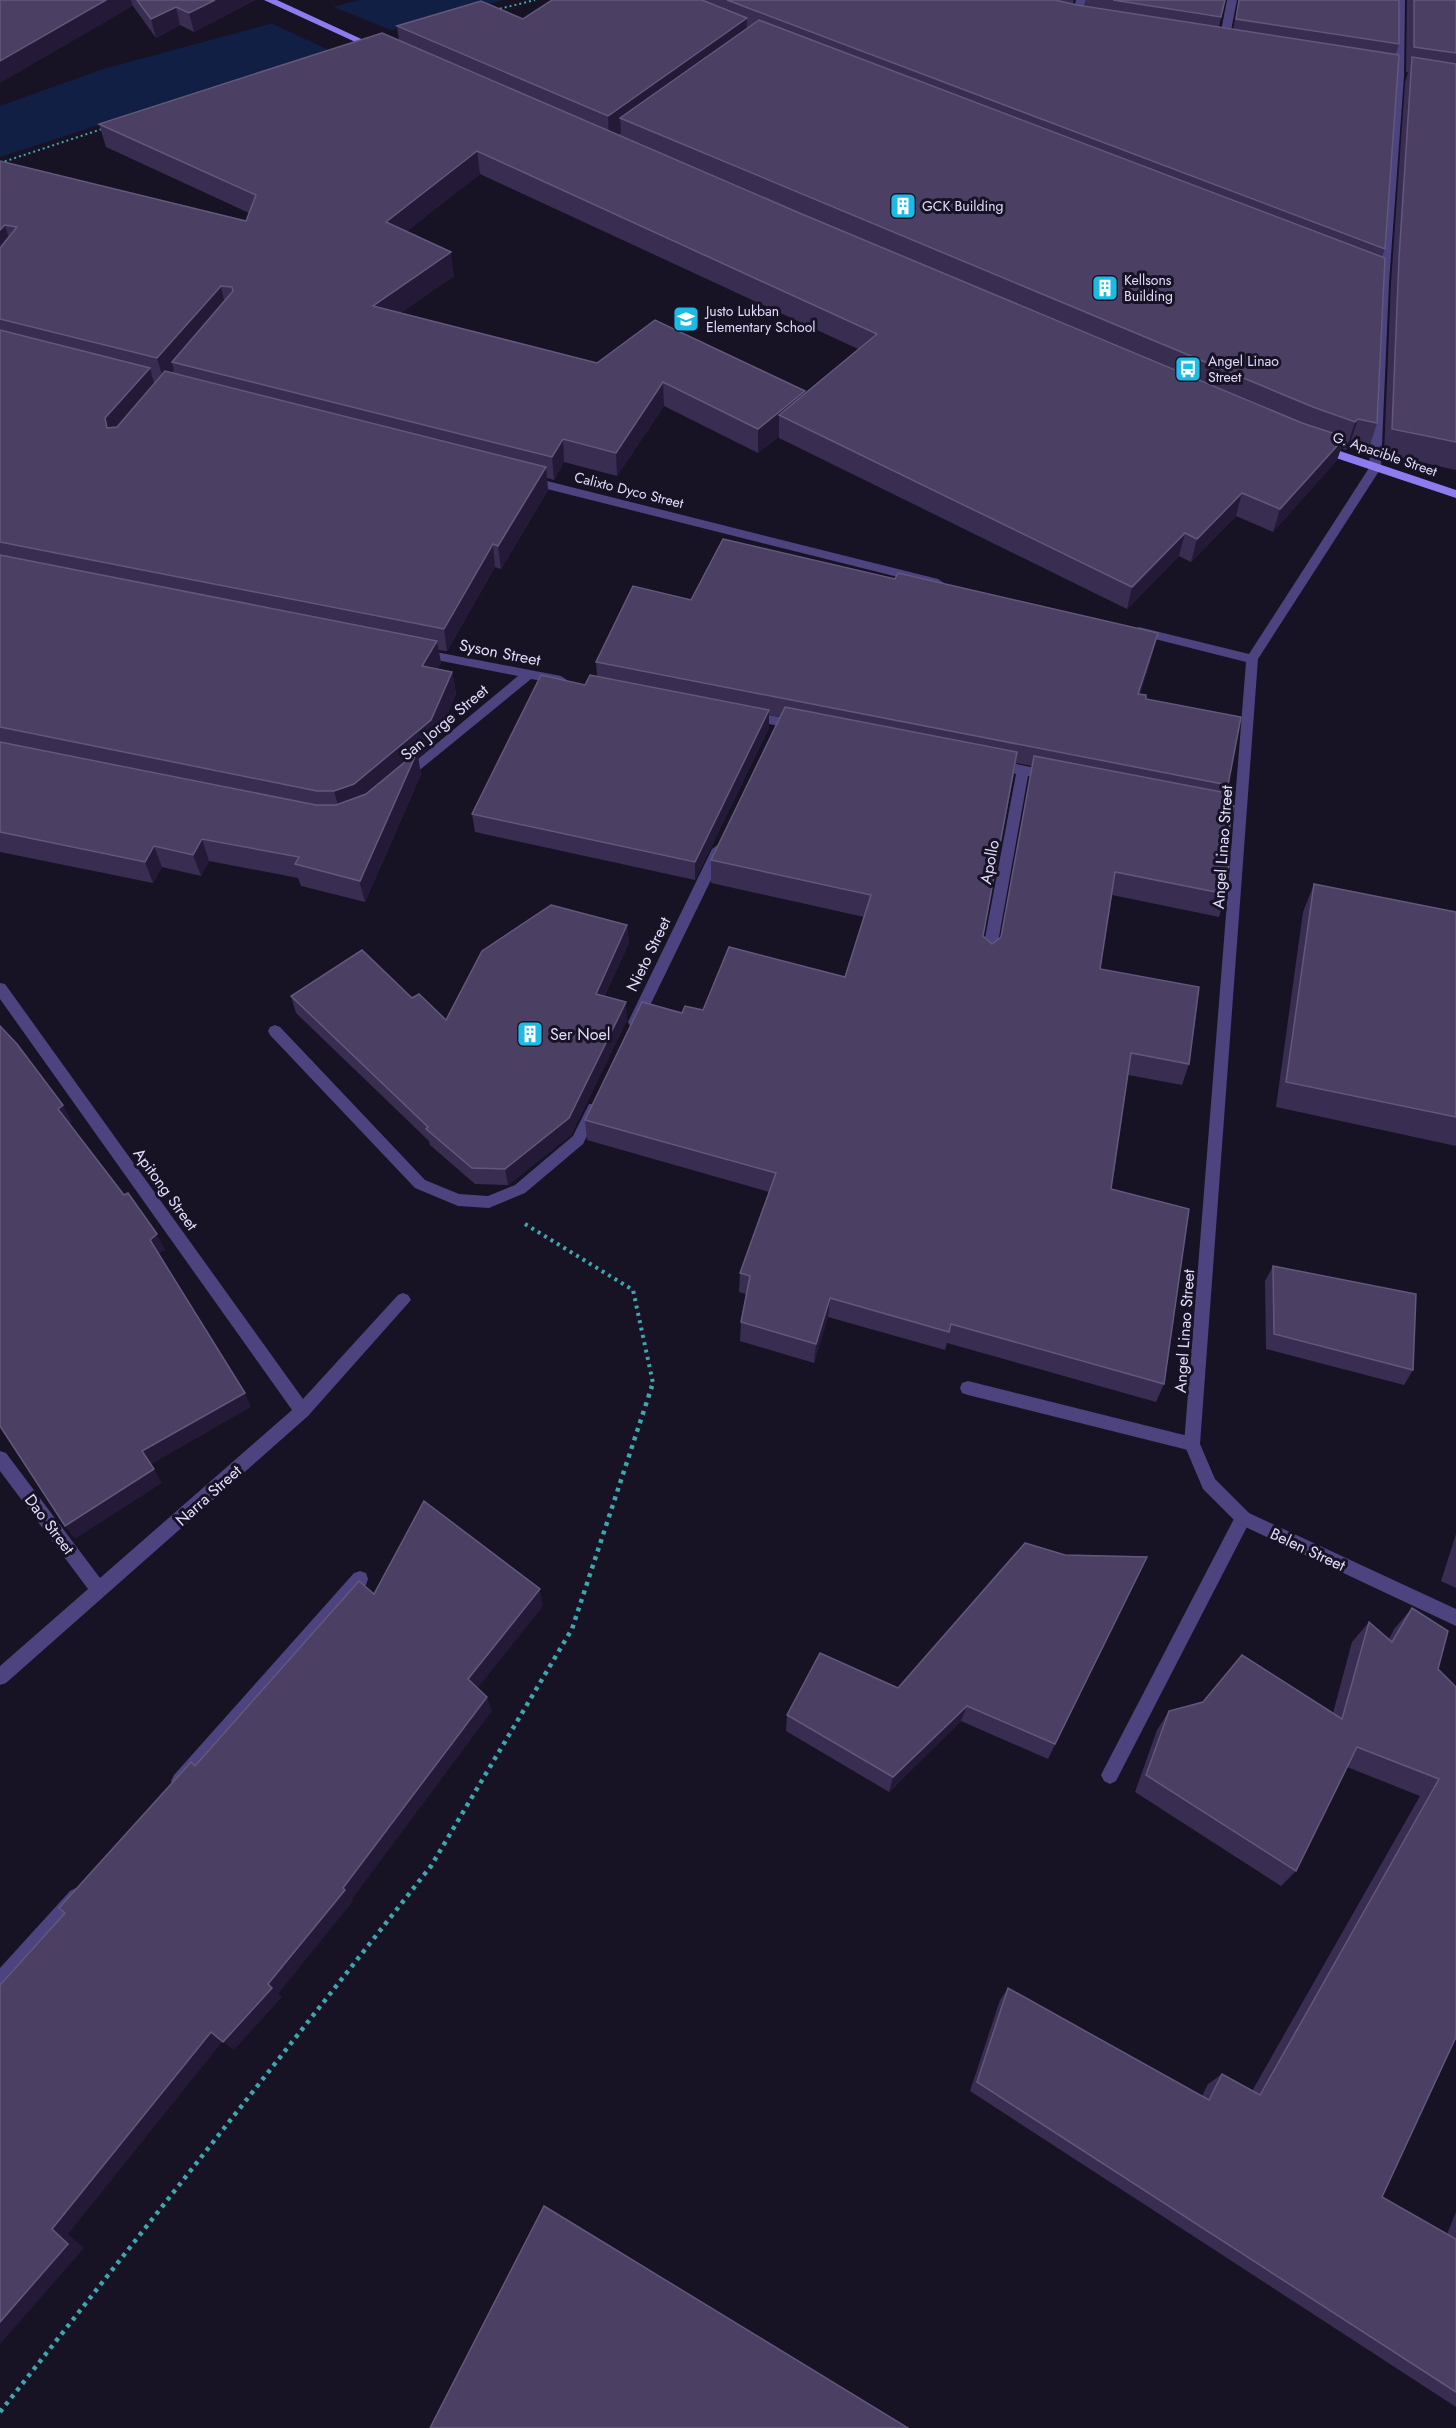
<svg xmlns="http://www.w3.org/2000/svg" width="1456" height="2428" font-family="Jost,sans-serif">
<rect width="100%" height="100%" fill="#181225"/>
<!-- water -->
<path fill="#121f44" d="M359,0H504L411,24L0,157V106L103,69Z"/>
<!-- pier -->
<path fill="#181225" d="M329,5L396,32L335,53L266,21Z"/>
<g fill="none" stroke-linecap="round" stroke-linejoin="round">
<!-- path-far2 -->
<g stroke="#3ea6ac" stroke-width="2" stroke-dasharray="2 3" stroke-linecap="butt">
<path d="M495,10L535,0"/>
<path d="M0,163L105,128"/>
</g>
<!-- path-far1 -->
<path stroke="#3ea6ac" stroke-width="4" stroke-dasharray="3 4.5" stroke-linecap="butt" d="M525,1224L633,1290L653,1383L651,1388"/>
<!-- path -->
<path stroke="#3ea6ac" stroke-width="4.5" stroke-dasharray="4 5" stroke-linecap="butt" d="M0,2412L431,1866L572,1629L652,1386"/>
<!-- lane -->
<g fill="#4c437f" fill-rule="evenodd">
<path d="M1076,0H1086L1079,25L1074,28L1069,25Z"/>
<path d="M1227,0H1237L1228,46L1223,49L1218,46Z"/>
<path d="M968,1381L1192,1437L1198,1439L1200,1444L1198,1449L1192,1451L968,1395L962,1393L960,1388L962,1383Z"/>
<path d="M1243,1510L1249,1513L1251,1518L1249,1523L1116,1781L1110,1784L1104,1781L1101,1775L1104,1769L1237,1513Z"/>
<path d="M360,1571L366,1573L368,1579L366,1585L186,1787L180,1790L174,1787L171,1781L174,1775L354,1573Z"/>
<path d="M76,1888L82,1891L85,1897L82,1903L7,1989L0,1991V1968L70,1891Z"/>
</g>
<!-- street -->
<g fill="#4c437f" fill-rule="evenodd">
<path d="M1395,0H1405L1404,76L1389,283L1381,468L1258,659L1200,1444L1215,1479L1249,1513L1456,1609V1626L1237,1523L1203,1489L1184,1444L1246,662L1139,635L1133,631L1139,627L1249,654L1369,468L1379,283L1394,76Z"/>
<path d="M527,476L938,579L944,583L938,587L523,483V477Z"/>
<path d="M420,649L561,676L567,680L561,684L531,679L405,782L399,777L400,774L518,676L416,656L414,653Z"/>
<path d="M750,712L797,720L803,725L797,730L746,719L744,716Z"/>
<path d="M997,760L1050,771L1056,776L1050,781L1028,776L995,959L988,964L981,959L1016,774L992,768L991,765Z"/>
<path d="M719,844L726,849L642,1022L635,1028L630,1026L628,1022L712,849Z"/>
<path d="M0,983L5,984L303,1399L398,1295L403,1293L408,1295L411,1300L308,1416L6,1683L0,1685V1666L88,1589L0,1471V1451L6,1453L100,1578L292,1410L0,999Z"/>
<path d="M275,1025L280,1027L425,1180L459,1194L488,1196L515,1185L573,1136L589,1104H599L601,1108L583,1144L525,1193L489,1208L458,1206L415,1188L270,1035L268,1031L270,1027Z"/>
</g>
<!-- secondary -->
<g fill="#8c7cf0" fill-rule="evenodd">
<path d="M264,0H277L383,49L375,51Z"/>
<path d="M1319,444L1456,490V498L1315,451V445Z"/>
</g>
</g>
<!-- wall -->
<g fill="#392d51" fill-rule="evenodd">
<path d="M0,0H255L194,32L180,25L156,38L133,6Z"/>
<path d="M552,0H1074L1073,4L1085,6L1086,0H1225L1219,27L1233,29L1239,0H1399V44L1396,54L1385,249L1382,257L1377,423L1368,451L1349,447L1346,450L1341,448L1337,460L1273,532L1236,516L1191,562L1179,556L1127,609L779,438V436L758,453L664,406L617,476L564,462L554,480L547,478L548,490L501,569L495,567L447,651L438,650L441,663L437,669L452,672L456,694L435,742L418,757L421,774L365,902L301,886L298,878L209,861L201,876L162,867L153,883L0,852V161L246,221L249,213L106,147L99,124L399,40L397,26L523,19ZM480,174L858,349L805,394V391L597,363L400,313L454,276L407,231Z"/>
<path d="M1407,0H1456V470L1384,454L1391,283L1405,83L1408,72H1406Z"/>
<path d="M691,600L1153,652L1140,694L1146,699L1228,785L1225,793L1224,805L1226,894L1219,917L1112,895L1100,969L1189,1064L1182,1085L1128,1075L1111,1189L1164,1384L1156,1402L947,1343L945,1350L828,1317L814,1363L740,1341L741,1322L746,1294L739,1292L740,1273L769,1192L587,1140L585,1120L682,1013L703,1010L845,977L864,917L711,883V860L780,717L769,715V728L695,880L475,832L472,814L585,685L597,676L596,662ZM1016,763L1032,766L1001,937L992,944L983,936Z"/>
<path d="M1314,884L1456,912V1146L1276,1107L1303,912Z"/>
<path d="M627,925L629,943L604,997L627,1020L571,1135L508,1185L475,1184L430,1145L429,1141L296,1013L291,996L412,998L446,1020Z"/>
<path d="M1273,1266L1413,1370L1404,1385L1266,1349L1265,1281Z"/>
<path d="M1456,1534V1588L1441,1581Z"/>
<path d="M1065,1555L1147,1557L1048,1759L961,1721L889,1792L786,1731L787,1715L898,1688Z"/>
<path d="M1412,1608L1438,1669L1456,1687L1382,2197L1447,2234L1456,2212V2407L970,2091L1000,2000L1008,1988L1202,2096L1208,2084L1222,2074L1252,2091L1420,1796L1347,1767L1296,1871L1281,1886L1135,1792L1157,1730L1169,1711L1333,1713L1352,1642L1369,1622L1389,1639L1394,1629Z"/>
</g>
<!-- shaded-wall -->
<g fill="#241a38">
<path d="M106,0H131L133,6L0,83V61Z"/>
<path d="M215,0H255L194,32L189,13Z"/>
<path d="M176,7L180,25L156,38L151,19Z"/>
<path d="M747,18L746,44L620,118L621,133L609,142L608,116Z"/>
<path d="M477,151L480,174L390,245L386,222Z"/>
<path d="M5,225L12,248L0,262V230Z"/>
<path d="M451,252L454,276L377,330L373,306Z"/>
<path d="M221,286L226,310L172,362L174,370L164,382L157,358Z"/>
<path d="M150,368L156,391L114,451L107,428L105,418Z"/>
<path d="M663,382L664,406L617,476L616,453Z"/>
<path d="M805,391L804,415H779V436L758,453V429Z"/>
<path d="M1358,419L1349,447L1346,450L1355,422Z"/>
<path d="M1345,437L1337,460L1273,532L1280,509Z"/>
<path d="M563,439L564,462L554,480L552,457Z"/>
<path d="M546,467L548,490L501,569L498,546Z"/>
<path d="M1242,493L1236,516L1191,562L1197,539Z"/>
<path d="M1185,533L1179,556L1127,609L1132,587Z"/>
<path d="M493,544L495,567L447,651L444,629Z"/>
<path d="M1158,633L1153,652L1134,712L1138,694Z"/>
<path d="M437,641L441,663L426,689L422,666Z"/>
<path d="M452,672L456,694L435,742L418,757L421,774L365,902L334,791Z"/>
<path d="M769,710V728L695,880V862Z"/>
<path d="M202,839L209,861L201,876L193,855Z"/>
<path d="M154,846L162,867L153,883L145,862Z"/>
<path d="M627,925L629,943L597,1012L596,994Z"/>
<path d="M626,1002L627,1020L571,1135L508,1185L505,1169Z"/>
<path d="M63,1105L72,1122L66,1125L58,1109Z"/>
<path d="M157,1234L165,1250L157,1255L150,1240Z"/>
<path d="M830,1298L828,1317L814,1363L816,1344Z"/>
<path d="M245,1393L251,1407L150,1465L142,1451Z"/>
<path d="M154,1469L162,1483L75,1539L65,1526Z"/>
<path d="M540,1589L543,1606L473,1694L468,1679Z"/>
<path d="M487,1697L492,1711L352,1899L353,1901L278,1994L268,1984L343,1888Z"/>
<path d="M967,1706L961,1721L889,1792L893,1777Z"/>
<path d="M272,1988L282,1997L234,2050L223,2042Z"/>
<path d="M211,2032L223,2041L68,2234L84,2248L0,2344V2322L52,2229Z"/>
</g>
<!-- building -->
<g fill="#4b4063" stroke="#63587b" stroke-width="1.5">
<path d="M0,0H106L0,61Z"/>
<path d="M137,0H215L189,13L176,7L151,19Z"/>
<path d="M552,0H702L747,18L608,116L397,26L481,1L523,19Z"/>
<path d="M727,0H1055L1077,5L1399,55L1385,249Z"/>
<path d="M1113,0H1225L1221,17Z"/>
<path d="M1239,0H1399V44L1236,19Z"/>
<path d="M1414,0H1456V53L1414,47Z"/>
<path d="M759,20L1385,258L1377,423L1358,419L1355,422L1313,407L620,118Z"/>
<path d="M382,33L797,212L1302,423L1345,437L1280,509L1242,493L1197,539L1185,533L1132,587L779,415L877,334L477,151L386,222L451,252L373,306L597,363L655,320L805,391L758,429L663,382L616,453L563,439L552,457L172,362L233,291L232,287L221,286L157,358L0,319V248L17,227L5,225L0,230V161L246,221L256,195L99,124Z"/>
<path d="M1412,57L1456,64V442L1392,429L1399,258Z"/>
<path d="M0,330L150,368L105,418L107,428L117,427L165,371L546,467L498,546L493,544L444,629L0,542Z"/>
<path d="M723,539L895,579L898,573L1158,633L1138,694L1146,695V699L1241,717L1228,785L596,662L633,586L691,600Z"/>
<path d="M0,555L437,641L422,666L452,672L431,720L354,784L334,791H317L0,727Z"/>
<path d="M541,675L585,685L590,675L769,710L695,862L472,814Z"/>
<path d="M785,707L1017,752L983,936L992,944L1001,937L1034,756L1227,793L1224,805L1234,806L1225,850L1230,851L1226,894L1115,872L1100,969L1199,987L1189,1064L1131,1053L1111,1189L1189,1209L1164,1384L951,1324L949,1332L830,1298L816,1344L741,1322L750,1276L740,1273L776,1173L585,1120L642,1002L682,1013L685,1006L703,1010L729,947L845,977L871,895L711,860Z"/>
<path d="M0,742L316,805H336L366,794L417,752L360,881L295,864L299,857L202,839L193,855L154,846L145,862L0,832Z"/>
<path d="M1314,884L1456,912V1117L1286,1082Z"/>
<path d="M551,905L627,925L596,994L626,1002L569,1118L505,1169L472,1168L426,1129L428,1127L291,996L362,950L412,998L419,994L446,1020L482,951Z"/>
<path d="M0,1026L17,1044L63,1105L58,1109L124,1195L128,1193L157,1234L150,1240L245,1393L142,1451L154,1469L65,1526L0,1426Z"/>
<path d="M1273,1266L1416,1294L1413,1370L1274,1334Z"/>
<path d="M424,1501L540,1589L468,1679L487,1697L343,1888L345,1890L268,1984L272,1988L223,2042L211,2032L52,2229L68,2244L0,2322V1985L65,1913L59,1908L191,1762L195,1766L359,1581L374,1594Z"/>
<path d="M1025,1543L1065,1555L1147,1557L1055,1744L967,1706L893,1777L787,1715L820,1653L898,1688Z"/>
<path d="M1412,1608L1448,1631L1438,1669L1456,1687V2037L1382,2197L1456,2239V2392L977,2082L1008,1988L1209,2100L1222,2074L1260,2095L1439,1779L1357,1747L1296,1871L1146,1775L1169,1711L1203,1702L1242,1655L1342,1719L1369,1622L1392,1642Z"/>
<path d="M544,2206L908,2428H430Z"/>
</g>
<!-- icons -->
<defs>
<symbol id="building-square" viewBox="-11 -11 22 22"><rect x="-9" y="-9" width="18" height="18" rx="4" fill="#1cbbe5" stroke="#181225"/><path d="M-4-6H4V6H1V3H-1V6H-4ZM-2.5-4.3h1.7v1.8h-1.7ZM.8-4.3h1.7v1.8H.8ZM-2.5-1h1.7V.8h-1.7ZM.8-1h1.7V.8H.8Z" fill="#fff"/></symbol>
<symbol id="school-square" viewBox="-11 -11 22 22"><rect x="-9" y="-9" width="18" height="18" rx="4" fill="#1cbbe5" stroke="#181225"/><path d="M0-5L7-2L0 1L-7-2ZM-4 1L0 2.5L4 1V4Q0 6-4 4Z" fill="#fff"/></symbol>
<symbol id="bus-square" viewBox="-11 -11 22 22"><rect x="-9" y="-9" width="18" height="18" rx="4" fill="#1cbbe5" stroke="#181225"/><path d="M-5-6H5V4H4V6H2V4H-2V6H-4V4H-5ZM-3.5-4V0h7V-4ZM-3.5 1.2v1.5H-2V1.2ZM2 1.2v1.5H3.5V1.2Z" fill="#fff"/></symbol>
</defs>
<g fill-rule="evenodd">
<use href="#building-square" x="888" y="191" width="30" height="30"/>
<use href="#building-square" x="1090" y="273" width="30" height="30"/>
<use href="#school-square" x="671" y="304" width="30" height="30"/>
<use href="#bus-square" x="1173" y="354" width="30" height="30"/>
<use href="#building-square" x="515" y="1019" width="30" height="30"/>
</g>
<g text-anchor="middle" stroke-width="6" stroke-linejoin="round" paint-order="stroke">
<!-- far-poi labels -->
<g font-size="14" fill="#e2dbfb" stroke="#181225" text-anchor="start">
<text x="922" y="211">GCK Building</text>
<text x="1124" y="285">Kellsons<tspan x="1124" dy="16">Building</tspan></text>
<text x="706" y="316">Justo Lukban<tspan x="706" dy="16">Elementary School</tspan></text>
<text x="1208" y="366">Angel Linao<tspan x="1208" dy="16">Street</tspan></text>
</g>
<!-- far-street labels -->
<g font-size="14" fill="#e2dbfb" stroke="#181225">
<text transform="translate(1385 454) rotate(19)" y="5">G. Apacible Street</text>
<text transform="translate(629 490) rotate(14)" y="5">Calixto Dyco Street</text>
</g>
<!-- street labels -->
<g font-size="16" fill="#e2dbfb" stroke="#181225">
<text transform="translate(500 652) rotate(11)" y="6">Syson Street</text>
<text transform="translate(444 722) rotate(-40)" y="6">San Jorge Street</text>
<text transform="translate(1222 847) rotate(-86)" y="6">Angel Linao Street</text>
<text transform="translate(989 862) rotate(-79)" y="6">Apollo</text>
<text transform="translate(648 954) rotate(-64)" y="6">Nieto Street</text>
<text transform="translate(166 1189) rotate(54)" y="6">Apitong Street</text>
<text transform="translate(1184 1331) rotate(-86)" y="6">Angel Linao Street</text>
<text transform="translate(208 1495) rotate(-42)" y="6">Narra Street</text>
<text transform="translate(50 1524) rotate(53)" y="6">Dao Street</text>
<text transform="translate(1308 1549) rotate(25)" y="6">Belen Street</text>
</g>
<!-- poi labels -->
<g font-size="16" fill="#e2dbfb" stroke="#181225" text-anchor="start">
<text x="550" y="1040">Ser Noel</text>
</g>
</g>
</svg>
